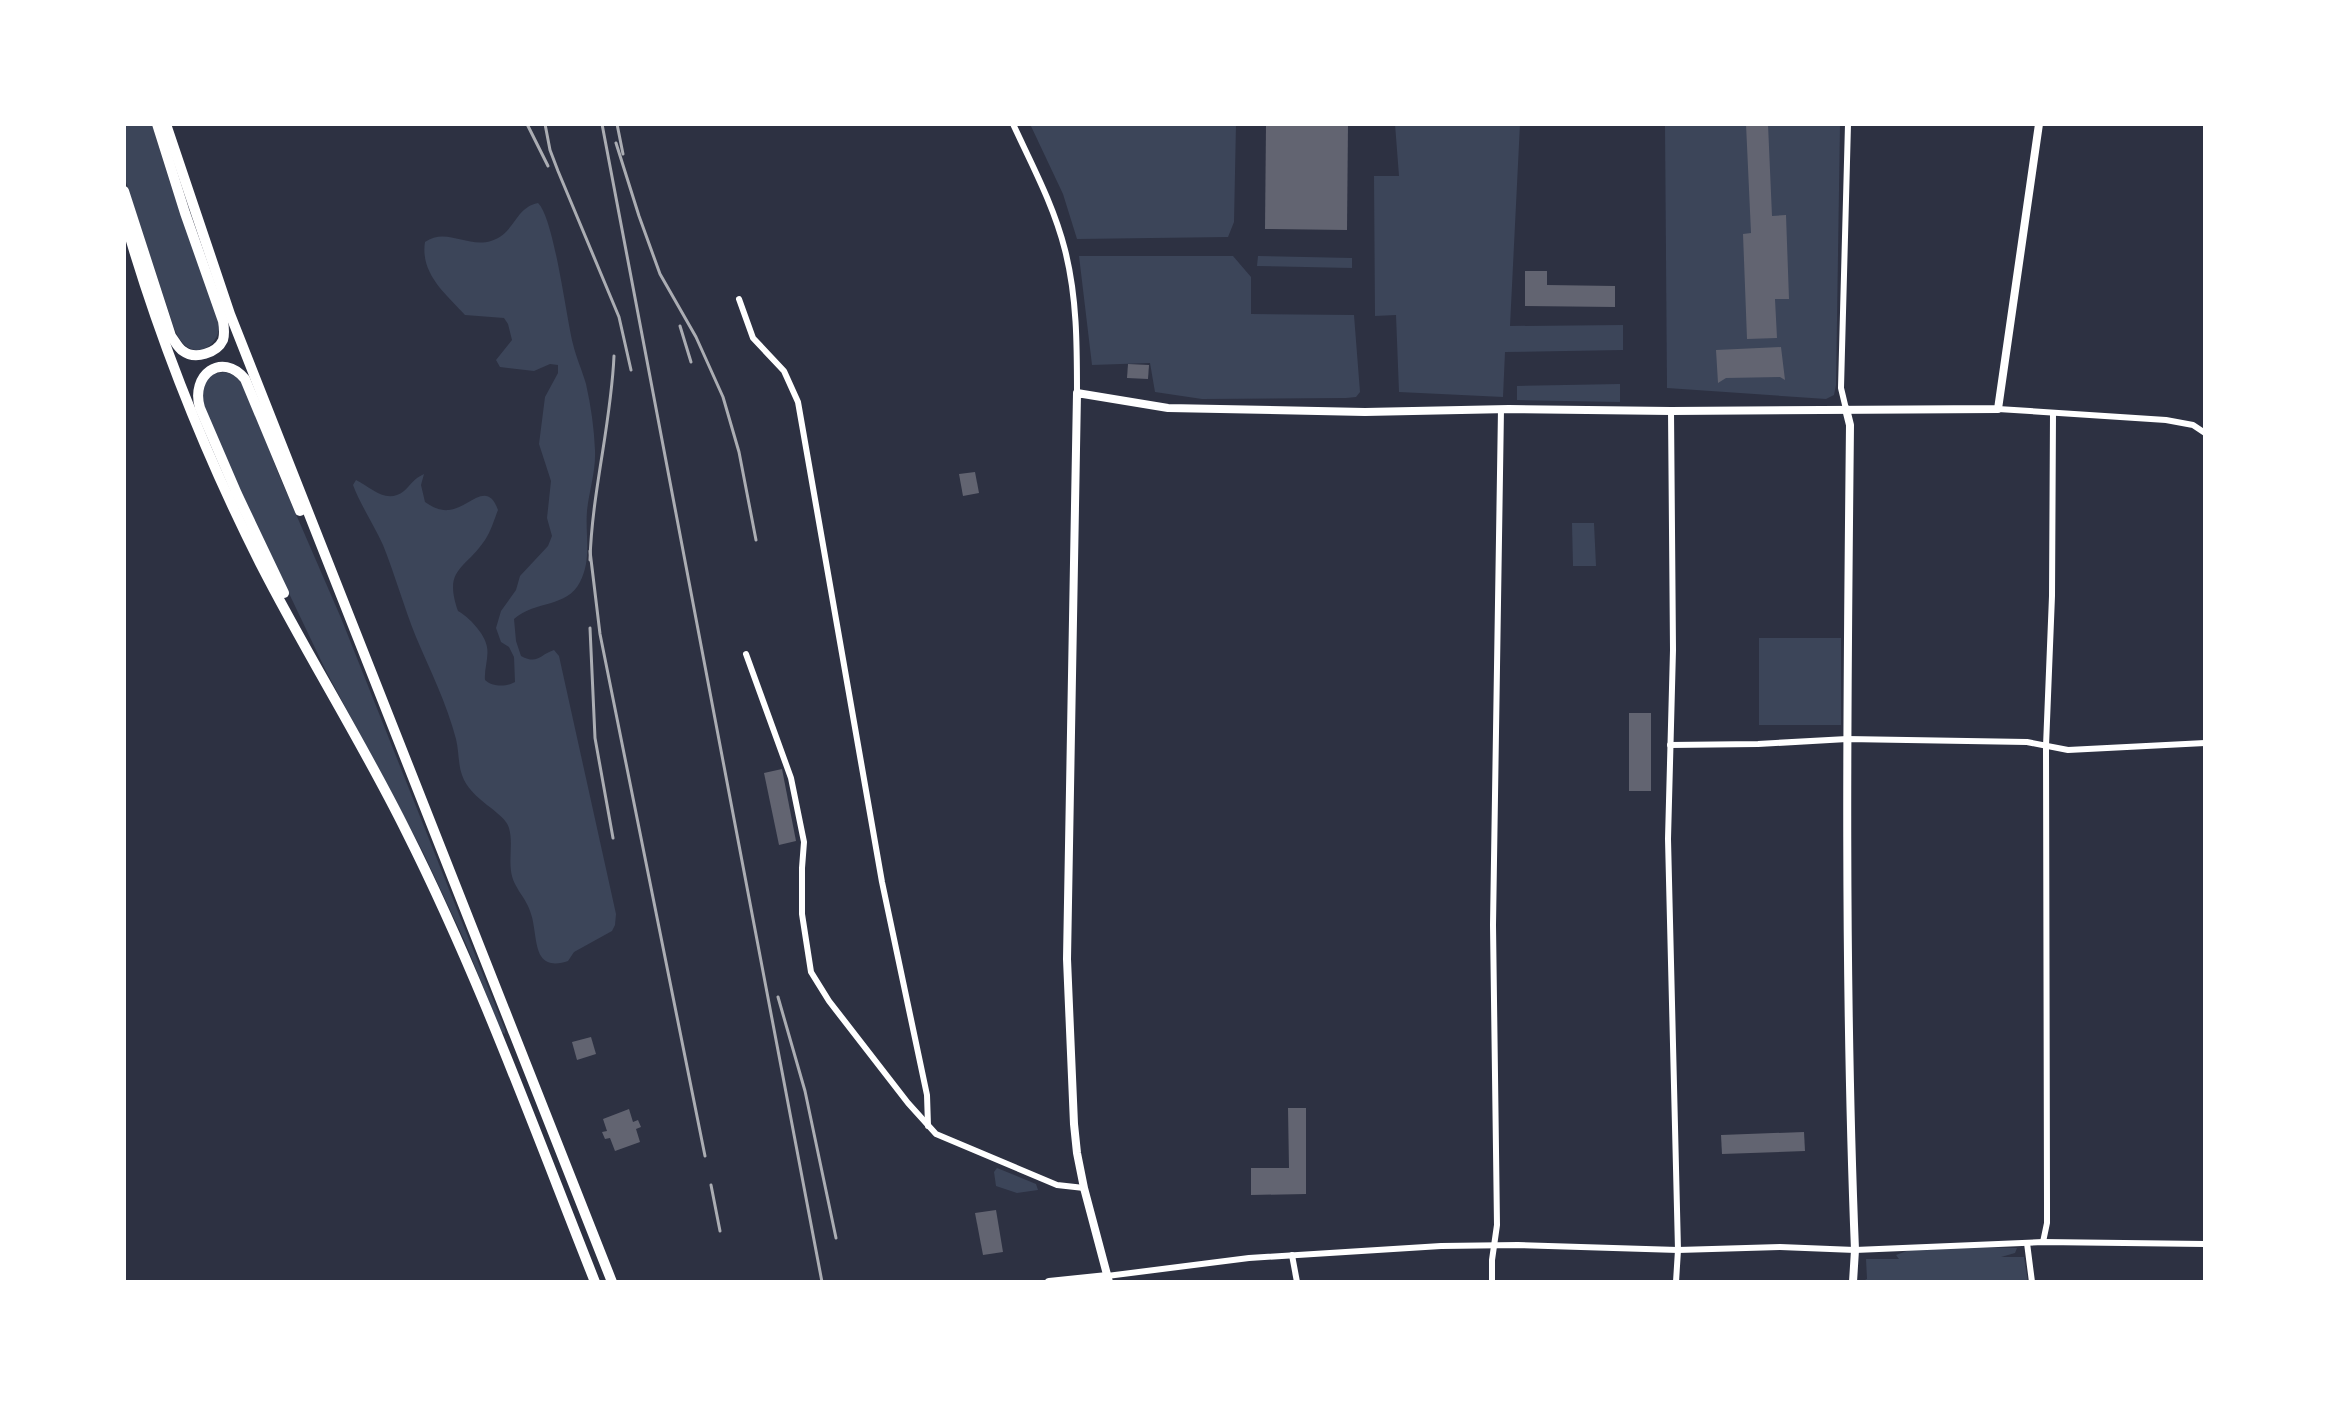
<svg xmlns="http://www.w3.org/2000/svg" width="2329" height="1406" font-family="'Times New Roman',serif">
<rect width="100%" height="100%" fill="#2d3142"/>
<!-- green -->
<g fill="#3c4559">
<path d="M124,124H152C164,164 176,203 191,242C200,268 215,297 219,324C221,341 201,358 186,346C179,340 176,333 173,325L124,176Z"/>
<path d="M1030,124H1236L1234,222L1228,237L1077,239L1063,194Z"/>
<path d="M1395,124H1520L1510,326L1623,325V350L1505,352L1503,397L1399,392L1396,315L1375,316L1374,176H1399Z"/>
<path d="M1665,124H1840L1836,385L1834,395L1826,399L1667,388Z"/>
<path d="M538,203C554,218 566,316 573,344C576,357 582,370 586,384C591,406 594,428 595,450C596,471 589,491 587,511C585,536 592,559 580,582C567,608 536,600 514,619L516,641L521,656C538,665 539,655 554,650L559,656L616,914L615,925L612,931L574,952L568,961C559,964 547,966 541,956C535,947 535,925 531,914C527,898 513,888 511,871C509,857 513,842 509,828C505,812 470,800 462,775C458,764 459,751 456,739C447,704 430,670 416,637C404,607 395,575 383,545C374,525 361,506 353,485L356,480C371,487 386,505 404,491C412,484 413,479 424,474L421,485L425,502C432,507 440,511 449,510C469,508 487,479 498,510C494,520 491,531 485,540C465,570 443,568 458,611C469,617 485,634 487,647C489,658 484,669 485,680C492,687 507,687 515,682L514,657L509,647L501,642L496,628L501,611L516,590L520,576L548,546L552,536L547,518L551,481L539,444L545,397L558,373V365L550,364L534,371L500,367L496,360L512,340L508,324L504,318L465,315C446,294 420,274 425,242C446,227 467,248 491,241C516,233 514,208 538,203Z"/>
<path d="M1079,256H1233L1251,277V314L1354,315L1360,392L1356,397L1346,398L1202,399L1155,392L1150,363L1092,365Z"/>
<path d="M1258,256L1352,258V268L1257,266Z"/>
<path d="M225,372C234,374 240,380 245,388L279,475L341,618L505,1030V1034L501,1032L466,944L423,852L326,671L233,476L202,401L204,382L213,374Z"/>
<path d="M1620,384V402L1517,400V386Z"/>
<path d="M1572,523H1594L1596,566H1573Z"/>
<rect x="1759" y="638" width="82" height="87"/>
<path d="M997,1168L1036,1184L1038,1190L1017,1193L996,1186L994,1172Z"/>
<path d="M1968,1247L2017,1248L2015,1253L2001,1257H2024L2028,1282H1861L1867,1279L1866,1259H1899L1896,1255L1912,1249Z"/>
</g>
<!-- building -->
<g fill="#626471">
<path d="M1266,124H1348L1347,230L1265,229Z"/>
<path d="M1746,124H1768L1772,216L1786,215L1789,299H1775L1777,338L1747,339L1743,234L1751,233Z"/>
<path d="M1525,271H1547V285L1615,286V307L1525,306Z"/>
<path d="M1781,347L1785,380L1780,377L1726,378L1718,383L1716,350Z"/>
<path d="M1128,364L1149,365L1148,379L1127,378Z"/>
<path d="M975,472L979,493L963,496L959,474Z"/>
<rect x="1629" y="713" width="22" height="78"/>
<path d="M782,769L796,841L779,845L764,773Z"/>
<path d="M591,1037L596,1054L577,1060L572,1042Z"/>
<path d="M1288,1108H1306V1194L1251,1195V1168H1289Z"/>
<path d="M629,1109L633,1122L638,1120L641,1127L636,1129L640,1142L615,1151L610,1138L605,1139L602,1132L607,1131L603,1119Z"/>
<path d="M1804,1132L1805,1151L1722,1154L1721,1135Z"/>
<path d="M996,1210L1003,1252L983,1255L975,1213Z"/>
</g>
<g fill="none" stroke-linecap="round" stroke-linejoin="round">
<!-- minor -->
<g stroke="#fff" stroke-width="6">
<path d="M1013,124C1032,165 1054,206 1065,250C1077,297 1077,345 1077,393"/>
<path d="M739,299L753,338L784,371L798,402L882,882L927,1095L928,1126"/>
<path d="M1846,409L1841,388L1848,124"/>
<path d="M1998,409L2166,420L2193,425L2205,433"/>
<path d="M1671,411L1673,650L1668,839L1678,1250L1676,1282"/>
<path d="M746,654L791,778L804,842L802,868V914L811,972L829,1001L908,1103L936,1134L1057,1185L1084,1188"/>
<path d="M1670,745L1758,744L1847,739L2027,742L2068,750L2205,743"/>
<path d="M2043,1242L2047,1223V1203L2046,746L2052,596L2053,413"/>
<path d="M2027,1243L2032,1282"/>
<path d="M1292,1255L1297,1282"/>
<path d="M1107,1276L1249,1258L1441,1246L1518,1245L1678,1250L1780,1247L1855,1250L2043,1242L2205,1244"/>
<path d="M1492,1282V1260L1497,1225L1493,925L1501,409"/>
</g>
<!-- tertiary -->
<g stroke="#fff" stroke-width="8">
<path d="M1846,409L1850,425C1847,700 1844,975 1855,1250L1853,1282"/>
<path d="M1049,1282L1107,1276"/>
<path d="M1109,1282L1084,1188L1077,1153L1074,1124L1067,959L1077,393L1168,408L1365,412L1509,409L1671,411L1998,409L2039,124"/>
</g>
<!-- trunk -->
<g stroke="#fff" stroke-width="10">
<path d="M166,124L230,314L612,1282"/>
<path d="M124,191L171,336C175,341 178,348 183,351C195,360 217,353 223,340C225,333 224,327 223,321L185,213L157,124"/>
<path d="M124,217C158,336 205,454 261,565C307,655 361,740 406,831C479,976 535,1131 595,1282"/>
<path d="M284,593L237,494L200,408C190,375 222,351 245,379L300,511"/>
</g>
<!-- rail -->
<g stroke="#abadb3" stroke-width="3">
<path d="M527,124L548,166"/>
<path d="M545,124L550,150L558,171L619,317L631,370"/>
<path d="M602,124L822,1282"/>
<path d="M617,124L623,154"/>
<path d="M616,143L639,216L660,274L696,337L723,397L739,452L756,540"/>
<path d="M680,326L691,362"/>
<path d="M590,551L600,634L705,1156"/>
<path d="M590,560C592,491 611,425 614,356"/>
<path d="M590,628L595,738L613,838"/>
<path d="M778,997L805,1091L836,1238"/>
<path d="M711,1185L720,1231"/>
</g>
</g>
<!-- border -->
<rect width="2329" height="1406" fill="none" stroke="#ffffff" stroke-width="252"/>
</svg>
